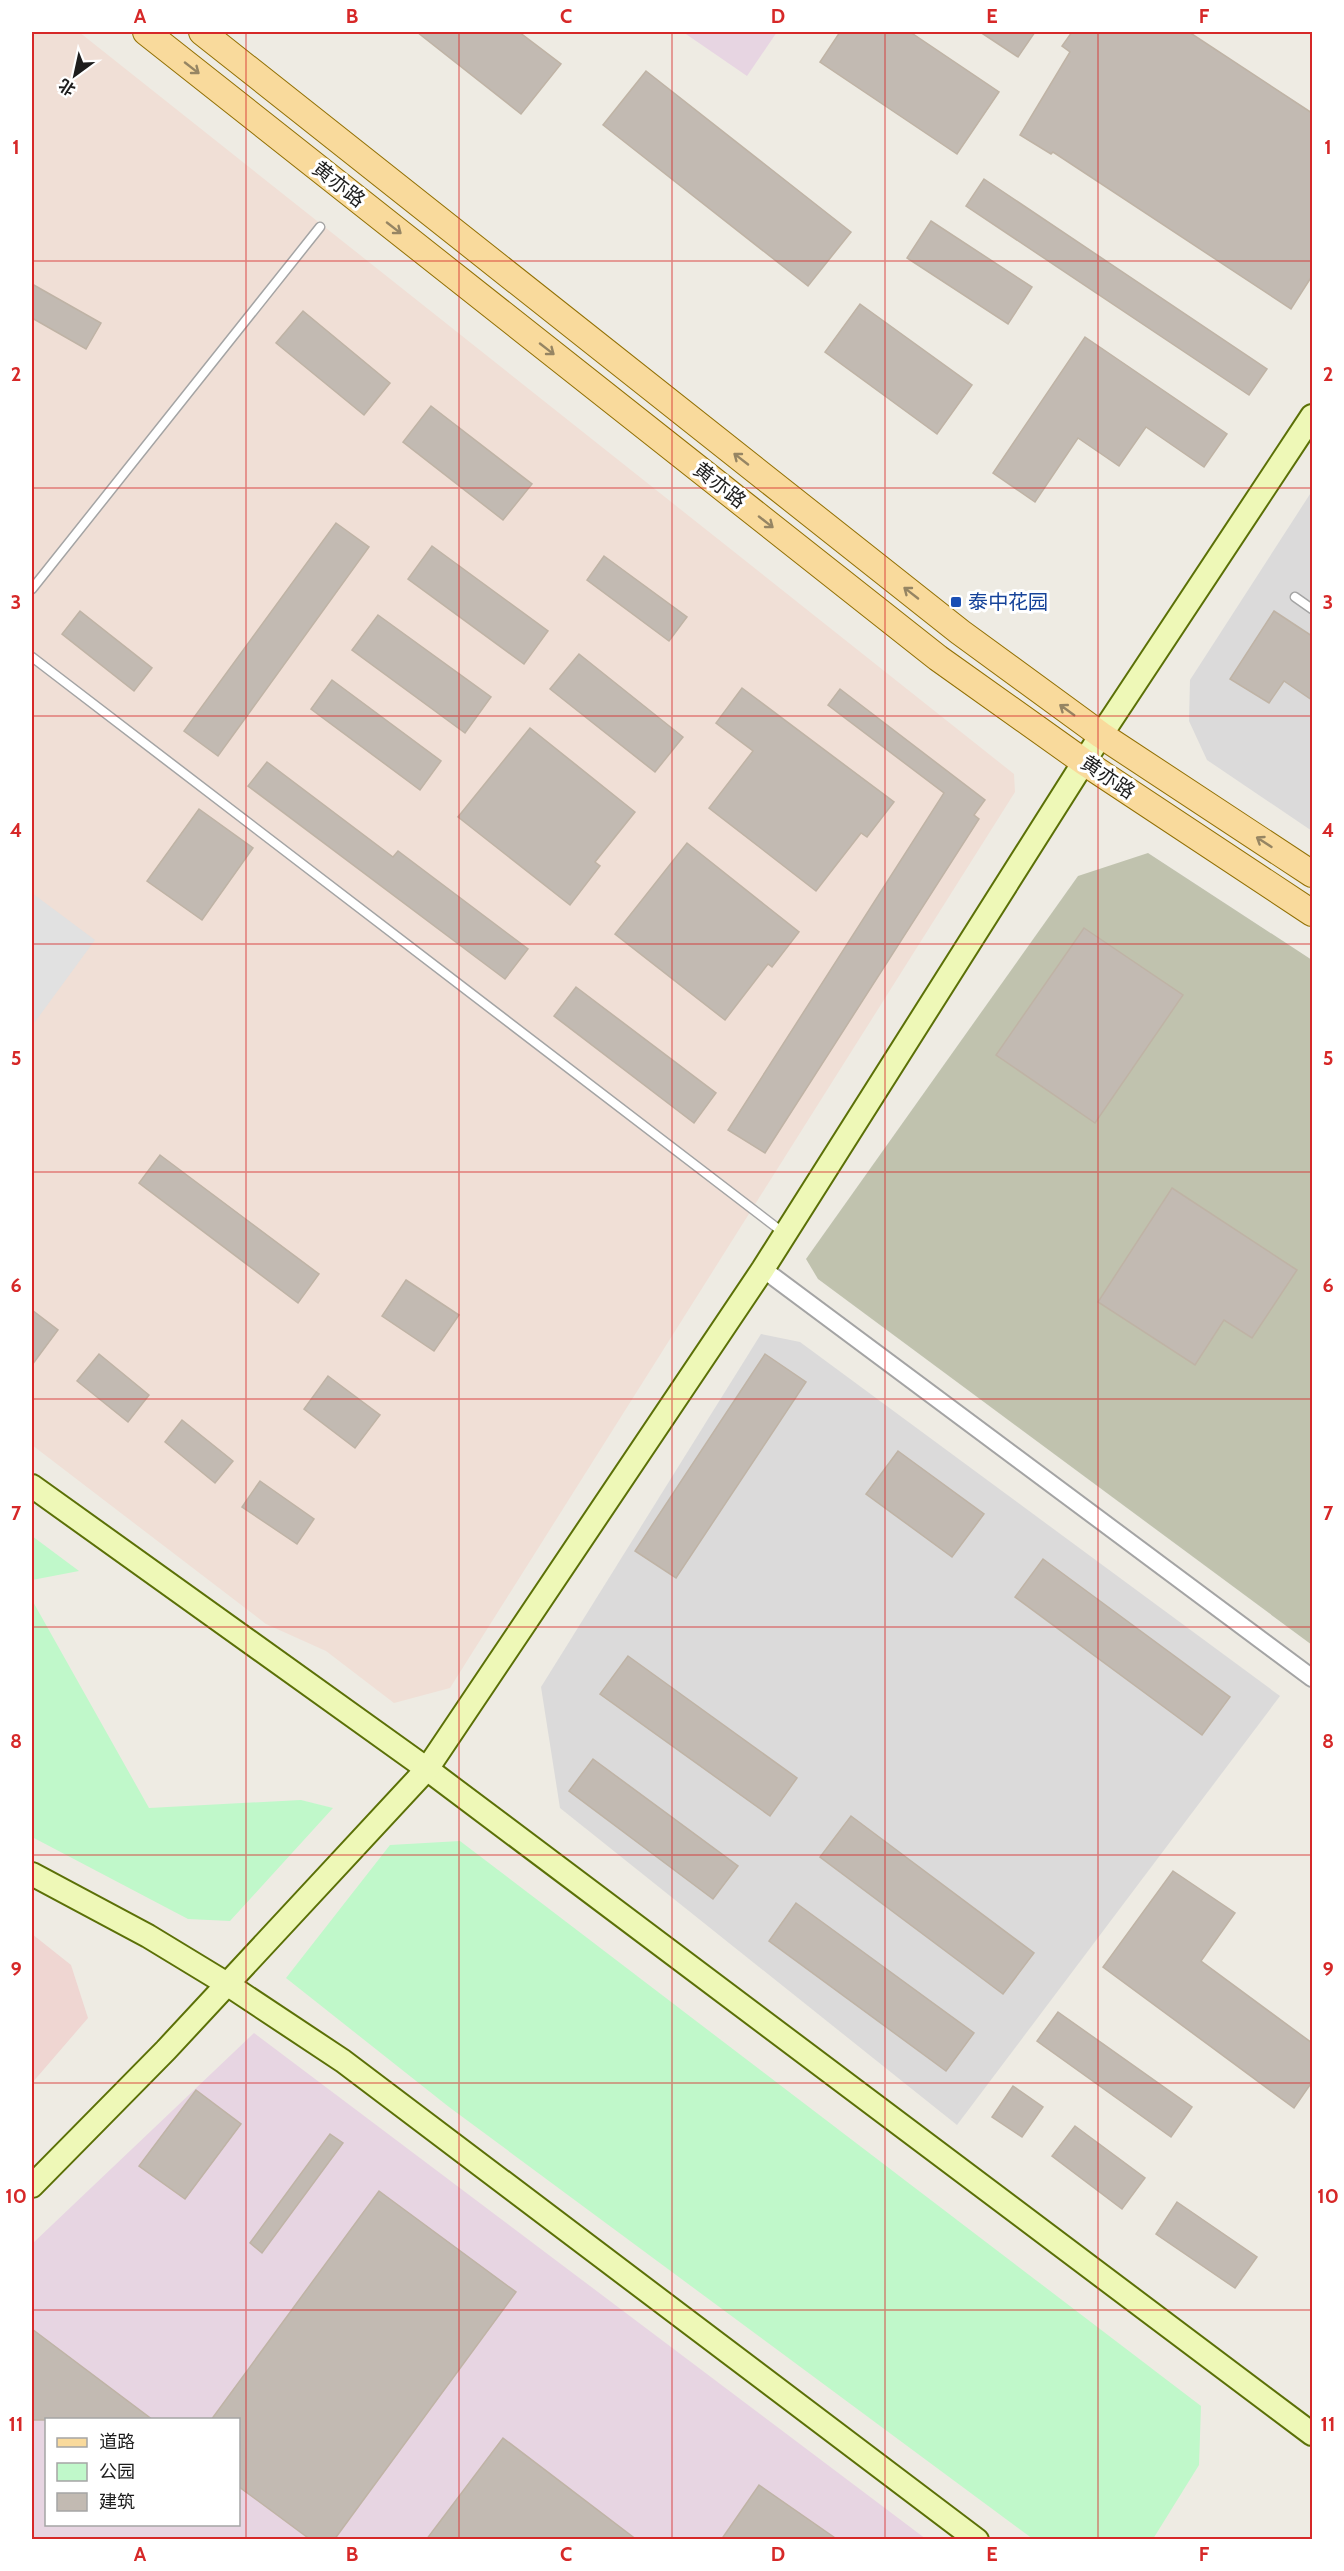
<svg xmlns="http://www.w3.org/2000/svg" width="1344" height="2571" font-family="Cabin,'Noto Sans SC',sans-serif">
<rect width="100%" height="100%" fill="#eeebe3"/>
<!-- residential -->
<g fill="#dbdada">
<path d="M1312,491V831L1207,760L1189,721L1190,680Z"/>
<path d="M761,1334L800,1342L1280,1696L957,2125L560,1808L541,1687Z"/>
</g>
<!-- commercial -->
<path fill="#efd6d2" d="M32,1934L71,1965L88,2018L32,2083Z"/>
<!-- industrial -->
<g fill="#e7d5e2" fill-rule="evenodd">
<path d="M683,32H777L747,76Z"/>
<path d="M254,2033L926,2539L32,2540V2244ZM46,2420H238V2524H46Z"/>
</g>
<!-- military -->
<path fill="#f0dfd6" d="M32,32H79L1014,774L1015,792L450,1688L394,1703L326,1651L266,1624L32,1445Z"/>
<!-- construction -->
<path fill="#c0c2ae" d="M1148,853L1312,960V1645L818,1279L806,1259L1078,876Z"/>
<!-- park -->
<g fill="#c0f8ca">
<path d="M32,1536L79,1571L32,1580Z"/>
<path d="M32,1600L149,1808L301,1800L333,1808L230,1921L188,1919L32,1837Z"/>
<path d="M460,1841L1201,2406L1199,2465L1153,2539H1033L449,2107L286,1978L390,1845Z"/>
</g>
<!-- parking -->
<path fill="#e1e1e1" d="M32,893L95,940L32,1026Z"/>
<!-- building -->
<g fill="#c2bab2" stroke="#bfb3a5" stroke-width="1.5">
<path d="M417,32H519L561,64L521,114Z"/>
<path d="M840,32H910L999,92L957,154L820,62Z"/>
<path d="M980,32H1035L1018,57Z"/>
<path d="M1072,32H1189L1312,113V276L1291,309L1053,152L1051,154L1020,135L1070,52L1062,46Z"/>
<path d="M646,71L851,232L808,286L603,125Z"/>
<path d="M984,179L1267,369L1249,395L966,206Z"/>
<path d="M931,221L1032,287L1008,324L907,258Z"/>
<path d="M32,284L101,323L86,349L32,318Z"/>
<path d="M860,304L972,385L937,434L825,352Z"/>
<path d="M303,311L390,383L364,415L276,343Z"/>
<path d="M1085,337L1227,434L1204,467L1146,427L1119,466L1078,438L1035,502L993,473Z"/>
<path d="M431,406L532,484L503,520L403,442Z"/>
<path d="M336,523L369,547L218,756L184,731Z"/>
<path d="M432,546L548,631L524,664L408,579Z"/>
<path d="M604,556L687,617L669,641L587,580Z"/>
<path d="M80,611L152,668L134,691L62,634Z"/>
<path d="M1274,611L1312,636V700L1284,681L1269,703L1230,679Z"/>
<path d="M378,615L491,697L465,733L352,650Z"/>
<path d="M579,654L683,737L655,772L550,689Z"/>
<path d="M332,680L441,761L420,790L311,709Z"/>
<path d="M742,688L894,802L867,837L861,833L816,891L709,808L753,751L716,723Z"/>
<path d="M840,689L985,800L974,815L979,819L765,1153L728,1130L944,793L828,705Z"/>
<path d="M530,728L635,812L595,862L600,866L570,905L458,817Z"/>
<path d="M267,762L393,857L398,851L528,949L505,979L248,786Z"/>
<path d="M199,809L253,848L202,920L147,881Z"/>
<path d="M687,843L799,932L772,967L768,964L725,1020L615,934Z"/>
<path d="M1084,928L1183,995L1095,1123L996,1055Z"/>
<path d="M576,987L716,1093L694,1123L554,1016Z"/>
<path d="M160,1155L319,1274L298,1303L139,1183Z"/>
<path d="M1172,1188L1297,1270L1252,1338L1224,1320L1195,1365L1098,1302Z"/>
<path d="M406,1280L459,1315L434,1351L382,1316Z"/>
<path d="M32,1310L58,1330L32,1365Z"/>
<path d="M99,1354L149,1395L128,1422L77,1381Z"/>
<path d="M765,1354L806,1382L676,1578L635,1551Z"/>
<path d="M328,1376L380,1415L355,1448L304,1409Z"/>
<path d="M182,1420L233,1461L215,1483L165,1442Z"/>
<path d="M898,1451L984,1514L952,1557L866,1494Z"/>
<path d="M260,1481L314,1519L297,1544L242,1507Z"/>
<path d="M1043,1559L1230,1697L1202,1735L1015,1597Z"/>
<path d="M628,1656L797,1778L770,1816L600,1694Z"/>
<path d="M593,1759L738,1866L713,1899L569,1791Z"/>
<path d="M851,1816L1034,1953L1003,1994L820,1857Z"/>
<path d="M1173,1871L1235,1913L1201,1961L1312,2043V2082L1294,2108L1103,1967Z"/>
<path d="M796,1903L974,2033L946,2071L769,1941Z"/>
<path d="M1058,2012L1192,2107L1171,2137L1037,2041Z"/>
<path d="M1013,2086L1043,2107L1022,2137L992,2117Z"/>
<path d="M196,2090L241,2124L185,2199L139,2166Z"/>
<path d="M1075,2126L1145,2178L1122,2209L1052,2156Z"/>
<path d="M330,2134L343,2143L262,2253L250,2243Z"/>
<path d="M379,2191L516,2292L334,2540H311L238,2486V2420H211Z"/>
<path d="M1177,2202L1257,2257L1235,2288L1156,2234Z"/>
<path d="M32,2329L153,2420H32Z"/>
<path d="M503,2438L637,2540H426Z"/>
<path d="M759,2485L838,2540H721Z"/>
</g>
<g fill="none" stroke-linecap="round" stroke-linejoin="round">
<defs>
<g id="lane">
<path d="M32,589L320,227"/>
<path d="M1295,597L1312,609"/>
<path d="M32,657L785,1234"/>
</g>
<path id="street" d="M763,1269L1312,1678"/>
<g id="secondary">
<path d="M32,1486L427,1769L1312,2434"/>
<path d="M32,1874L148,1936L227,1984L343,2061L977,2540"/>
<path d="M32,2186L166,2050L427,1769L763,1269L1101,735L1312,416"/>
</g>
<g id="primary">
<path d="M146,32L938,658L1084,762L1312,913"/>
<path d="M202,32L960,632L1101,735L1312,874"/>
</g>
</defs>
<!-- lane casing -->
<use href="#lane" stroke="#a4a4a4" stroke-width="11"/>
<!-- street casing -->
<use href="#street" stroke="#a4a4a4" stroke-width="20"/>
<!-- secondary casing -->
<use href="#secondary" stroke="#5b7007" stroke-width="26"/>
<!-- primary casing -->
<use href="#primary" stroke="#927004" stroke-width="28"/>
<!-- lane -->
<use href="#lane" stroke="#fff" stroke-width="8"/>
<!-- street -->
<use href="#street" stroke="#fff" stroke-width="16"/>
<!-- secondary -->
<use href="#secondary" stroke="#eef8b7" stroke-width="22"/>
<!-- primary -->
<use href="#primary" stroke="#f9da9c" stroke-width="26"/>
</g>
<!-- one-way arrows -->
<defs><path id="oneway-shaft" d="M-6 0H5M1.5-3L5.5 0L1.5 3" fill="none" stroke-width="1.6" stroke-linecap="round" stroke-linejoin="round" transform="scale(1.5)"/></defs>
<g stroke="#968563">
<use href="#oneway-shaft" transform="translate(192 68) rotate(38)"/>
<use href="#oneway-shaft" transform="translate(394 228) rotate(38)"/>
<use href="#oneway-shaft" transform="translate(547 349) rotate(38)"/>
<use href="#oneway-shaft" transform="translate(741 459) rotate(-142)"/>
<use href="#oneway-shaft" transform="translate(766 522) rotate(38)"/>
<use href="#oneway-shaft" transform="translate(911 593) rotate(-142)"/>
<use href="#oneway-shaft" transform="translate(1067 710) rotate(-144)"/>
<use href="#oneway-shaft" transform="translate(1264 842) rotate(-147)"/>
</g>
<!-- grid -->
<path fill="none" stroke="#d62828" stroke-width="1.5" stroke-opacity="0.55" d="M246,32V2540M459,32V2540M672,32V2540M885,32V2540M1098,32V2540M32,261H1312M32,488H1312M32,716H1312M32,944H1312M32,1172H1312M32,1399H1312M32,1627H1312M32,1855H1312M32,2083H1312M32,2310H1312"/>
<!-- markers -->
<rect fill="#1a4fb4" stroke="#fff" stroke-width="2" x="950" y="596" width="12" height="12" rx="3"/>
<g text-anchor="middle" stroke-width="6" stroke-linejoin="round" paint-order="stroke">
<!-- street labels -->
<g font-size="20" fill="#1d1d1d" stroke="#fff">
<text transform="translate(339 184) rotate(38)" y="7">黄亦路</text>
<text transform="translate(720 485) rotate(38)" y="7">黄亦路</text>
<text transform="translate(1108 777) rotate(34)" y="7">黄亦路</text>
</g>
<!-- transit labels -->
<g font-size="20" fill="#164399" stroke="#fff" text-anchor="start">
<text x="968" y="609">泰中花园</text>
</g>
</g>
<!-- border -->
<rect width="1344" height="2571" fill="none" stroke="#ffffff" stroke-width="66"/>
<!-- legend -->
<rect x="45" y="2418" width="195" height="108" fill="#ffffff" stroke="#a5a5a5" stroke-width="1.5"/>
<rect x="57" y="2438" width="30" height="9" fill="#f9da9c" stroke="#a5a5a5" stroke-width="1.5"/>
<text x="99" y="2448" font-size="18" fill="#1d1d1d">道路</text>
<rect x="57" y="2463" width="30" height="18" fill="#c0f8ca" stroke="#a5a5a5" stroke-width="1.5"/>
<text x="99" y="2478" font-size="18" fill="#1d1d1d">公园</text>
<rect x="57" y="2493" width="30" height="18" fill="#c2bab2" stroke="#a5a5a5" stroke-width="1.5"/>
<text x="99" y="2508" font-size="18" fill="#1d1d1d">建筑</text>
<!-- north arrow -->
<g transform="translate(75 75) rotate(213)" stroke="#ffffff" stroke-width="4.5" paint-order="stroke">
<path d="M0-4.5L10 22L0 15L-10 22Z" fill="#1d1d1d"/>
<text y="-9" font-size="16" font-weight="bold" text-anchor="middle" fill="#1d1d1d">北</text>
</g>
<rect x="33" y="33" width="1278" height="2505" fill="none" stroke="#d62828" stroke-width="2"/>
<g font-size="20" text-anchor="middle" font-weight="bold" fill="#d62828">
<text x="140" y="23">A</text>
<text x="352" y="23">B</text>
<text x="566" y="23">C</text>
<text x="778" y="23">D</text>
<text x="992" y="23">E</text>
<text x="1204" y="23">F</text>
<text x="16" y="154">1</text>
<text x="1328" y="154">1</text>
<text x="16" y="381">2</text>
<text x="1328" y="381">2</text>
<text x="16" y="609">3</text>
<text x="1328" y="609">3</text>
<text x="16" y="837">4</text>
<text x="1328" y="837">4</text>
<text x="16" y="1065">5</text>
<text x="1328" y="1065">5</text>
<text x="16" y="1292">6</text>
<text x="1328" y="1292">6</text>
<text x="16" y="1520">7</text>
<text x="1328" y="1520">7</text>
<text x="16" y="1748">8</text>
<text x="1328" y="1748">8</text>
<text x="16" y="1976">9</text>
<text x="1328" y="1976">9</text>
<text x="16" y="2203">10</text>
<text x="1328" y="2203">10</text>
<text x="16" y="2431">11</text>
<text x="1328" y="2431">11</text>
<text x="140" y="2561">A</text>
<text x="352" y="2561">B</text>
<text x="566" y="2561">C</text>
<text x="778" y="2561">D</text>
<text x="992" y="2561">E</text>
<text x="1204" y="2561">F</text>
</g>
</svg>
